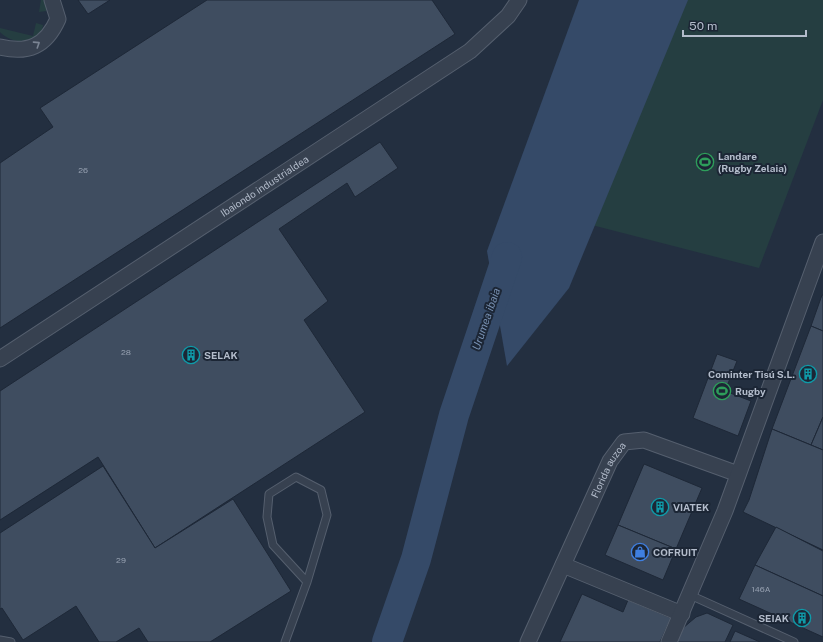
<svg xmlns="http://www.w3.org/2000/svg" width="823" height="642" font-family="'Public Sans',sans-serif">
<rect width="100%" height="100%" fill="#232f40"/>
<!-- green -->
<g fill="#253e41">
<path d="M41,0H44L47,6L46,11L39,12Z"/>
<path d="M671,0H823V100L759,268L588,224Z"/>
<path d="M36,23L43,25L42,32C29,43 13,45 0,32V28L33,36Z"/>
</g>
<!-- water -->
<path fill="#354a68" d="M579,0H688L569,288L507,366L487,251Z"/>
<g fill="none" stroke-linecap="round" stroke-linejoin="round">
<!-- river -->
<path stroke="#354a68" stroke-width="30" d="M387,642L416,559L454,415L507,257"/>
</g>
<!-- building -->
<g fill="#3f4d60" stroke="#1e2837">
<path d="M78,0H110L88,14Z"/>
<path d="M207,0H432L455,34L0,328V163L53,127L40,108Z"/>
<path d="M380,142L398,168L355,197L347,183L279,229L328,301L304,320L365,412L155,548L98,457L0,520V391Z"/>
<path d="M822,295H823V331L811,326Z"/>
<path d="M811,326L823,331V417L811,445L772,429Z"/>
<path d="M717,354L737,361L725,391L751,401L738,436L693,418Z"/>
<path d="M823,417V450L811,445Z"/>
<path d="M772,429L823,450V550L743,512L749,500Z"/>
<path d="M644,464L702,488L676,549L618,525Z"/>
<path d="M103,466L155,548L233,499L291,591L210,642H148L139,628L116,642H99L76,606L23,640L2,608L0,609V533Z"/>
<path d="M618,525L676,549L663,580L605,555Z"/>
<path d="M776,527L823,551V596L755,565Z"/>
<path d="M755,565L823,596V637L739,599Z"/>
<path d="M582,594L623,612L628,600L671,618L660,642H560Z"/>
<path d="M707,613L733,625L725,642H677L683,628L696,617Z"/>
<path d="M735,631L760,642H730Z"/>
</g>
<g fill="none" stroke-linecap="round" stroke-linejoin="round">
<defs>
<g id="lane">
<path d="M690,595L794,642"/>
<path d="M0,640L11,642"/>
<path d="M285,642L307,582L327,515L321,490L296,477L269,494L267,517L273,545L307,582"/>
</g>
<g id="street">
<path d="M0,47C28,54 46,46 58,19L52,0"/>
<path id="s1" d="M0,359L470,51L508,16L519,0"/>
<path d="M563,565L682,614"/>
<path id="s2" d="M528,642L610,461L624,442L644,440L738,474"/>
<path d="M669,642L725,511L823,242"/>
</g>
</defs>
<!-- lane casing -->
<use href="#lane" stroke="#555f6e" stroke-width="9"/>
<!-- street casing -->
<use href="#street" stroke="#555f6e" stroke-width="17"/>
<!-- lane -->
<use href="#lane" stroke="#374150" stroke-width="7"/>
<!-- street -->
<use href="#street" stroke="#374150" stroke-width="15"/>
</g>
<!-- one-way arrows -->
<defs><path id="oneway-chevron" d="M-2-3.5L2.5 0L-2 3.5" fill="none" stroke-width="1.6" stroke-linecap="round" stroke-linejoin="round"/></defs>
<use stroke="#7b8594" href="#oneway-chevron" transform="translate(37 44) rotate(-33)"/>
<!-- icons -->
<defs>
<symbol id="stadium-ring" viewBox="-11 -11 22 22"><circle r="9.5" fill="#1c2635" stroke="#2e9e5b" stroke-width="1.5"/><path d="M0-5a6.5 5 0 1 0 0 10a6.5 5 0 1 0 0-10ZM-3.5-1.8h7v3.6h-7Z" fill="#2e9e5b"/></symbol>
<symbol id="building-ring" viewBox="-11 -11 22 22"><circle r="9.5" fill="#1c2635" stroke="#0f9aa8" stroke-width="1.5"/><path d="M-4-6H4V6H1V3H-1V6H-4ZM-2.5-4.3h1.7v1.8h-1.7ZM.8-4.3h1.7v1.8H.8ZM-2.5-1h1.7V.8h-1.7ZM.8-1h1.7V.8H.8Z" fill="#0f9aa8"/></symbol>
<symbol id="shop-ring" viewBox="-11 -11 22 22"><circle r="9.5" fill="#1c2635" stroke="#3f7fe0" stroke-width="1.5"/><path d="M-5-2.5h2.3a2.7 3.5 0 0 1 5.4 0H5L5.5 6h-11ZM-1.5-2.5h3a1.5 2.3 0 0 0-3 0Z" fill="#3f7fe0"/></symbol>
</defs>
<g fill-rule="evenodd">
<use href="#stadium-ring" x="695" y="152" width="20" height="20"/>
<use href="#building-ring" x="181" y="345" width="20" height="20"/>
<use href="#building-ring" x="798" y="364" width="20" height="20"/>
<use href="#stadium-ring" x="712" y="381" width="20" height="20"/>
<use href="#building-ring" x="650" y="497" width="20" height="20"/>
<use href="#shop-ring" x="630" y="542" width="20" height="20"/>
<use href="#building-ring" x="792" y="608" width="20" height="20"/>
</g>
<g text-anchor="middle" stroke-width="4" stroke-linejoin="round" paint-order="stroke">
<!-- number labels -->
<g font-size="8" fill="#96a0b0">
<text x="83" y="173">26</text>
<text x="126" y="355">28</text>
<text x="121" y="563">29</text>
<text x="761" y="592">146A</text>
</g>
<!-- poi labels -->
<g font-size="10" font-weight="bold" fill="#b3bccb" stroke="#1c2635" text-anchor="start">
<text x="718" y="160">Landare<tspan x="718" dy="12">(Rugby Zelaia)</tspan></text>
<text x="204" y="359">SELAK</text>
<text x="795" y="378" text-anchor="end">Cominter Tisú S.L.</text>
<text x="735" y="395">Rugby</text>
<text x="673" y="511">VIATEK</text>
<text x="653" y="556">COFRUIT</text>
<text x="789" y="622" text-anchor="end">SEIAK</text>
</g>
<!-- street labels -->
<g font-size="10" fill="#b3bccb" stroke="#1c2635">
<text dy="4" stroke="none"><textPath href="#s1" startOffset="316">Ibaiondo industrialdea</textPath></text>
<text dy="4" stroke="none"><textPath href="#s2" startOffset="190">Florida auzoa</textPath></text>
</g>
<!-- water labels -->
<g font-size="11" font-style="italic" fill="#7992b4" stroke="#1c2635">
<text transform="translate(486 319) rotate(-71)" y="4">Urumea ibaia</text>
</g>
</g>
<!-- scale -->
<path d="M683 30v6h123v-6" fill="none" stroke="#b3bccb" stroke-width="2"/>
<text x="689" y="30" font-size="12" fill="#b3bccb" stroke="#1c2635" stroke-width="3" paint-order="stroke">50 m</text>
</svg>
